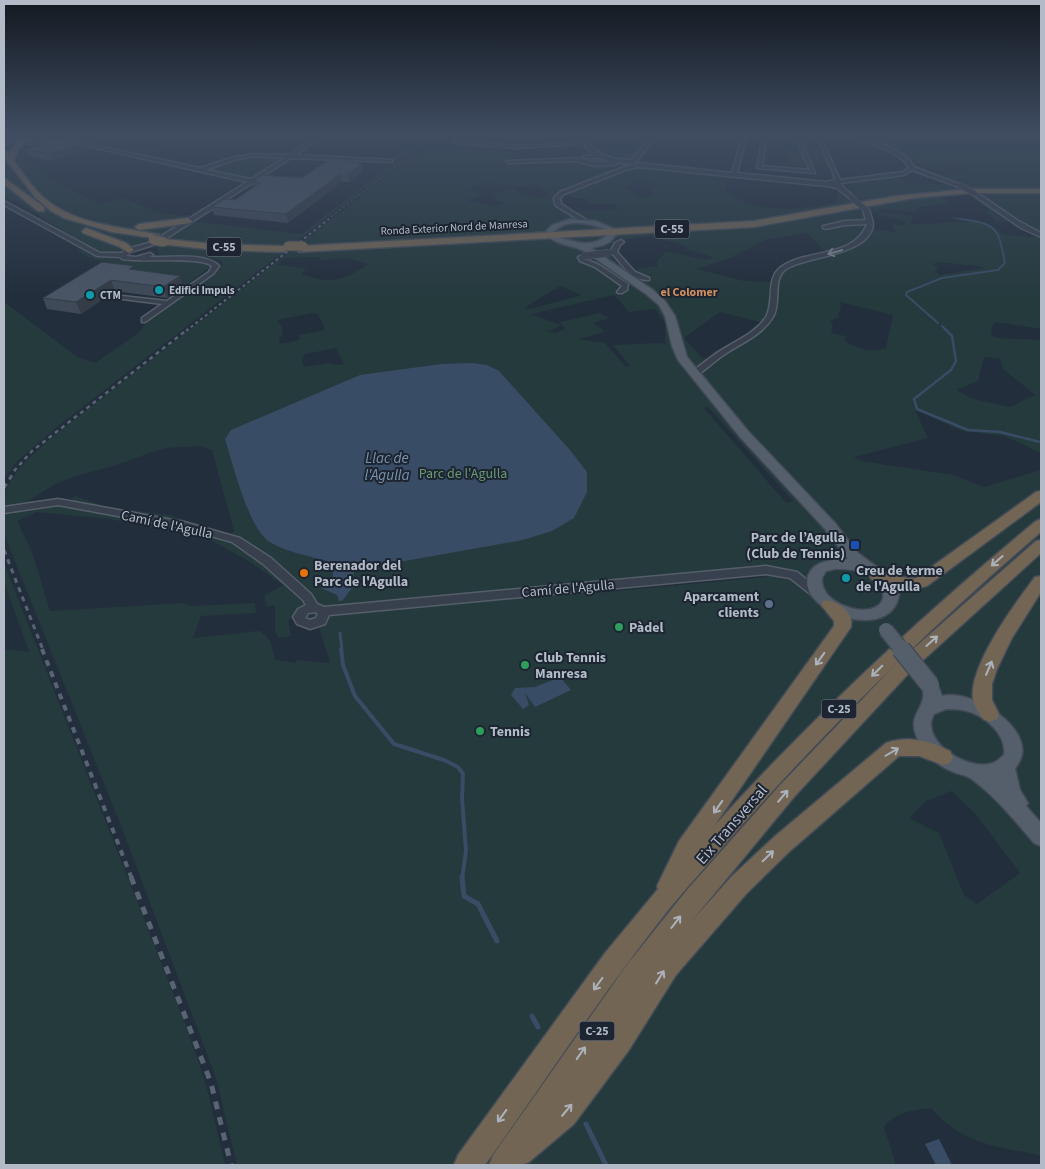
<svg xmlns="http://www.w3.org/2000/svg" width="1045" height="1169" font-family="'Source Sans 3',sans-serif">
<rect width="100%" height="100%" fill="#232e3c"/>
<!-- green -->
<g fill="#253a3d" fill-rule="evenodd">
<path d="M206,133H233L145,155L106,145L146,149Z"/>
<path d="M416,133H437L58,426L17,461L4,479V302L77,357L95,363L137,334L148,321L223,265L222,261C202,253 181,261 160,256L156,247C149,247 142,246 135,247C119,249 113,257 96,252L20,203L4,196V172L22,169L16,159L14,151L23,145L18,153L34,164L42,174L66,188L101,204L122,198L161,213L181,216L190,215L183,220L301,234L387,168L404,147L399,146Z"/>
<path d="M442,133H464L451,143L470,145L466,150L511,152L510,163H525L524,167L542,165V163L574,162L595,166L615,164L623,167L622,169L629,170L639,167L729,177L724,190C730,193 737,199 744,202C774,213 806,209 836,203L838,190L849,199L856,198L847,189L851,183L896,177L910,184H958L940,174L968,173L965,169L950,166L945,170L935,171L884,145L845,133H1041V329L996,322L991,327L992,336L998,338L1041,340V453L1005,436L962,431L915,410L928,438L854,457L861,461L953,475L984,487L1041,470V1156C1029,1152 1015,1151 1002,1148C975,1142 948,1130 931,1108C913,1110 895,1112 884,1127L896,1165H237L216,1078L121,826L4,534C4,522 2,509 4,498C9,471 45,443 65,427ZM642,180L657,185L650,189L655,195L640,198L626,187ZM488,182L516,187L537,185L549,194L544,198L520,195L516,188L492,194L497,198L495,199L504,203L498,206L468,201L483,194L468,189ZM565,195L586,200L589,204H615L618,210L574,211L563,202ZM968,195C976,199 982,206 988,208L987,212L997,223L1010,221L1036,235L1030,237L1001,234C989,220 967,219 950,218L968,222L916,224L911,223L913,216L877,212L883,209L916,212L918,207L950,203L941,198ZM874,213L906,222L905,226L892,224L895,232L873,229L872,215ZM807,233L825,251L784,264L775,271L771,282L744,281L697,269L732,257L765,240ZM650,236L684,245L689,250L713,257L707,260L669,252L665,253L656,262L658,266L635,269L617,251V247L623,243L620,242L623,240ZM320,257L318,260L346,258L369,264L350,275L334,280H323L300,274L307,269L278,265L283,258ZM937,262L978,266L984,268L940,275L935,272L938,267L933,265ZM560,286L581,295L530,309L526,308L527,306ZM614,295L629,312L655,309L665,323V344L659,343L613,345L630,366L626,367L605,343L579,339L605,332L594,323L609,318L600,313L559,322L566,329L554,333L521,321L550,331L561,325L534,315L523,320L536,313ZM840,302L893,315L886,348C873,354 857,348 845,341V336L831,333L833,324L830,321L840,317L838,315L841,307ZM720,312L760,322L745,335L715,351L708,358H702L684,338ZM312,313L318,314L325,330L299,335L300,340L280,344L279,339L283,333L282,327L277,320ZM336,348L344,364L337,365L328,363L304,367L302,359L305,354ZM984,357L1000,359L1003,369L1035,395L1010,407L973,399L956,390L978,381ZM708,407L793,501L786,503L704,408ZM200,446L212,450L234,531L231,534L169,515L107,507L75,496L70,500L28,501L54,485L75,476L117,465L152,452L167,448ZM36,512L110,519L209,539L250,562L283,585L264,596L267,607L275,605V631L278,638L291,636L288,621L292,617L299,626L319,627L330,663L296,660V663L276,660C272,649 271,636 259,631L193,638L201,616L256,613L255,603L191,606L184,603L50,611L31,549L17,521ZM766,575L767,577L584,594L583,593ZM951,791L975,813L1020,873L977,904L964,895L939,833L909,818L925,802Z"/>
<path d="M583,133H652L627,161C604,158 598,149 583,133Z"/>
<path d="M725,133L736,134L733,140L722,139L717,148L660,142L667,135L721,140Z"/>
<path d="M798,133H811L829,168L814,167Z"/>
<path d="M786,137H795L808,167L790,165Z"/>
<path d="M259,157L280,159L250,177L208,169L235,160Z"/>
<path d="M80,249L94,256L127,261L173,262L203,261L212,265L184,287L94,275L113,262L94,260L77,250Z"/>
<path d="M4,563L186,1026L206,1084L225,1165H4V649L29,652L4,581Z"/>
</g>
<!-- water -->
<g fill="#384c65">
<path d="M472,363L487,365L499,371L570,450L587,472V492L574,518L552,531L523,540L360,569L354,571L353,579L356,583L365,584L352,588L342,601H339L337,595L321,588L332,580L333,573L327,561C310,556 280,551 266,539C247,522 233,464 225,439L231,430L360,375L441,364Z"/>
<path d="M560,677L571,690L535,707L525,693L529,705L523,709L511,695L515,688L535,687Z"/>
<path d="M939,1139L952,1165H936L925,1144Z"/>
</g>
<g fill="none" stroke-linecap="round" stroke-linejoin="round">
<!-- stream-far5 -->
<path stroke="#384c65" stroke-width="1" d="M953,218L970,220"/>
<!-- stream-far4 -->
<g stroke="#384c65" stroke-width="2">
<path d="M938,323L906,295L907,292L942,278L998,270L1005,263C998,229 999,224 961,219"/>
<path d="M942,326L947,331"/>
</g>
<!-- stream-far3 -->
<path stroke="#384c65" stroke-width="2.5" d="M945,329L952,336L956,361L951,370L914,399L917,409L968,430L1000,432L1040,442"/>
<!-- stream-far2 -->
<path stroke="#384c65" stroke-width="3" d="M340,633L342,650"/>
<!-- stream-far1 -->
<path stroke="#384c65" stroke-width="4" d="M341,649L343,665L355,696L394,744L444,760L458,767L463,774L462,798L466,851L462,879"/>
<!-- stream -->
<g stroke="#384c65" stroke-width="5">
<path d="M462,877L464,896L478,904L497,941"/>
<path d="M532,1016L538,1027"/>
<path d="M586,1124L606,1165"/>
</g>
<defs>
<g id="minor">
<path d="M81,133H87L74,141L200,168L231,158L254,154L289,155L322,133H328L295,155L393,160L390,162L291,158L170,236L156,244L131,252L126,256L136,257L150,253L153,255L150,257H151C170,258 206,252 219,266L213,274L145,322H142V318L162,304L115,298L111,296L113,295L167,301L209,272L212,266C200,256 141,263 122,259L120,257L97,256L4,205V201L100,253H121L127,249L152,242L247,182L69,142L25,144L23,143L40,140H68ZM254,156L284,158L251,179L206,170L234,160Z"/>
<path d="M474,133L569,134L519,137Z"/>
<path d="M575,133H580C598,154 602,159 631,160L655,133H660L634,164L617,163L615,165L595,166L575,161L509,163L506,161L583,158V156L593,155ZM584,158H600L612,162H595L582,160Z"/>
<path d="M743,133H747L737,173L826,182L835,180L833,173L815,133H819L840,180L903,172L909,168C899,147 856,142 837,133H845C864,139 905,147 914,167L964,186L959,187L912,170L904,175L841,183L842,186L855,198L852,200L837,188L826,186L639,167L628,169L564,194L560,198L561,204L588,221V223H584L555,205L554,198L560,192L624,167L639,163L732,173Z"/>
<path d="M763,133H767L762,166L810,170L793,133H797L815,173L757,168Z"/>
<path d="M455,141L517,146L576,143L578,144L517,148L453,143Z"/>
<path d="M972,192H976L1017,220L1041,233V237L1021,228L972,194Z"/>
<path d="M866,208L869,210C870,214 873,220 873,225C869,255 809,256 788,268C771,277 782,302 773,317C762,335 742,343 725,354C716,360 707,368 698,375H692V371C702,365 710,357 720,351C735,341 756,333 766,317C775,301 765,279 781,267C807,248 854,259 867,224L845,225L825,229L823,228V226L845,221L866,220L863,210Z"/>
<path d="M621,240L624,242L620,245L617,252L635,272L649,278V280C633,281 622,265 613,254H607V252L611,251L615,243Z"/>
<path d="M584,254L587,256L585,259L599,265L628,284L627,290L622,293H618L617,292L622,286L595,267L580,261L578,257Z"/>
<path d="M58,499L184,522L240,538L271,558L311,594L317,604L324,607L766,566L797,572L823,593L821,596H813L790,578L766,574L329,615L325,624L310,629L297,624L293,617L298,609L306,605L303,600L263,564L232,542L183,528L58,505L4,513V507ZM315,612L318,614L316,618L310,620L305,618L308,613Z"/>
</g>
<g id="major">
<path d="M24,133H32L4,147V143Z"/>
<path d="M570,219L595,221L613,228L609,230C595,226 579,220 564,225C559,227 555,231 550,233L546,231L552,225Z"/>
<path d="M609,233L616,235L610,242L604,245L591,248L653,290L665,301L675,316L687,357L748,431L835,523L858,553L889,576L899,595C890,648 783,606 812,569C820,560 836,559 848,559L825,529L740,437L678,360L672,346L665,316L659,305L646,294L586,252C574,245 560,246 550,238L554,236C573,241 593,250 609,233ZM835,569C852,568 881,573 883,594C884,598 882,602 879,605C865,617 831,605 824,589C822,586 822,581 822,578L826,571Z"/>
<path d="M930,678L936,680L942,696C975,688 1045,735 1015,768L1020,790L1028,803L1026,806L1041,823V846L1034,843C1015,821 997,798 973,780C969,776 962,775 956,773C937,766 923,754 916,735C907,713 929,708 922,685L924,680ZM946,709C951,709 957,709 962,710C982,713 1007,733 1004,755C1001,757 998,761 995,762C972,774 918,742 934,714Z"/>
</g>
<g id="highway">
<path d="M8,133H15L4,142V137Z"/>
<path d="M32,133H40L19,148L14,161C23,173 32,187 43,197C76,226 120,226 160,235V239L112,232L64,218L51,211L35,197L4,157V150L9,153L17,142Z"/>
<path d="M4,178L44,207V211H38L4,184Z"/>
<path d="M969,189H1041V193H969L914,198L754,227L299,252L294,249L299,246L754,221L896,196Z"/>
<path d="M188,218L192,221L191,223L139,230L135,227L139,224Z"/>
<path d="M86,228L126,243L134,250L129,253L120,247L83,233L82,231Z"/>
<path d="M164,239L215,244L284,246L289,249L284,252L215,250L161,244V240Z"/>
<path d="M1041,491V502L927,586C906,592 890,587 871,579L869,575L871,571C884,568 899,580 916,578L1036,492Z"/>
<path d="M1041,519V532C929,628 824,731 727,842C707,866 685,889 666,913C602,994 545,1081 485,1165H454L458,1155L605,953L658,889L657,886L679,841L834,626V621L821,605L823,601C832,598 849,609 851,619C852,622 851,624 851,627L715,825C814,716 922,615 1036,521Z"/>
<path d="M1041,540V553L909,673L794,797L691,922L731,877L774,837L886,743C909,735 929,741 950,751L953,757L950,763L943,765L919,756H899L790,851L747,893L676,975L629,1050L574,1124L529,1162L521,1165H489L493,1155L626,966L686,891L780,785L897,663L1036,541Z"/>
<path d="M1041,576V592L1012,638L997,669L992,684V700L999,714L997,719L990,722L983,719C979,713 974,706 973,699C968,667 1016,602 1035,577Z"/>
</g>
</defs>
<!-- minor casing -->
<use href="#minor" stroke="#555e6a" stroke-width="3"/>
<!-- major casing -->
<use href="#major" stroke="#404955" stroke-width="3"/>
<!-- highway casing -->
<use href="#highway" stroke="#424b57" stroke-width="3"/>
<!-- minor -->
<use href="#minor" fill="#37404c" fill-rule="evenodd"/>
<!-- major -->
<use href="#major" fill="#555f6c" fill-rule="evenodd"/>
<!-- highway -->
<use href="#highway" fill="#726554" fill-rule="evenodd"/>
<!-- rail-far5 -->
<path stroke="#596473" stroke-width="1" stroke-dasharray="2.5 2.5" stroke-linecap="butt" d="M327,220L439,133"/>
<!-- rail-far4 -->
<path stroke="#596473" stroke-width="2" stroke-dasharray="3 3" stroke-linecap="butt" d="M186,331L329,219"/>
<!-- rail-far3 -->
<path stroke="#596473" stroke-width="2.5" stroke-dasharray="4 4" stroke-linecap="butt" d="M14,471L32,451L188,329"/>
<!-- rail-far2 -->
<g stroke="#596473" stroke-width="3" stroke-dasharray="5 5" stroke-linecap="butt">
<path d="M4,488L15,470"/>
<path d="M4,550L43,650"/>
</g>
<!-- rail-far1 -->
<path stroke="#596473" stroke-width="4" stroke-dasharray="6 6" stroke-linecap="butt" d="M42,649L132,879"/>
<!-- rail -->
<path stroke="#596473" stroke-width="5" stroke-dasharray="8 8" stroke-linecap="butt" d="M131,877L211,1083L231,1165"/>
<defs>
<g id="minor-bridge-far1">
<path d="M961,186L974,193"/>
<path d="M852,198L866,210"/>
</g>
<path id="minor-bridge" d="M584,256L609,253"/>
<path id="major-bridge-far1" d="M886,630L902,650"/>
<path id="major-bridge" d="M901,649L930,685"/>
<g id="highway-bridge">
<path d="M153,240L164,242"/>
<path d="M288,246H303"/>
</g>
</defs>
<!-- minor-bridge-far1 casing -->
<use href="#minor-bridge-far1" stroke="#555e6a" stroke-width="6" stroke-linecap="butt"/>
<!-- minor-bridge casing -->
<use href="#minor-bridge" stroke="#555e6a" stroke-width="8" stroke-linecap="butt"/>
<!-- major-bridge-far1 casing -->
<use href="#major-bridge-far1" stroke="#404955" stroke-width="17" stroke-linecap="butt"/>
<!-- major-bridge casing -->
<use href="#major-bridge" stroke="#404955" stroke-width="21" stroke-linecap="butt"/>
<!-- highway-bridge casing -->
<use href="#highway-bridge" stroke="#424b57" stroke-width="11" stroke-linecap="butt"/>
<!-- minor-bridge-far1 -->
<use href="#minor-bridge-far1" stroke="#37404c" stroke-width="5"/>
<!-- minor-bridge -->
<use href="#minor-bridge" stroke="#37404c" stroke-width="7"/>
<!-- major-bridge-far1 -->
<use href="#major-bridge-far1" stroke="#555f6c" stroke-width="14"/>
<!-- major-bridge -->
<use href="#major-bridge" stroke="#555f6c" stroke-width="18"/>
<!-- highway-bridge -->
<use href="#highway-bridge" stroke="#726554" stroke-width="9"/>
</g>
<!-- wall -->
<g fill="#3f4957">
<path d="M35,143L88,150L51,161L28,156L25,149L36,146Z"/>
<path d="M361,164L362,172L349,182H342L288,223L214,215L212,207L235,200L253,188L252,182L302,178Z"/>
<path d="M135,270L184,287L167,298L115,291L81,314L47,309L43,298Z"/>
</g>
<!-- shaded-wall -->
<g fill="#333c47">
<path d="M86,143L88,150L51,161L49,154Z"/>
<path d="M361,164L362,172L349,182L348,174Z"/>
<path d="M340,174L342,182L288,223L286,214Z"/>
<path d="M180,276L184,287L167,298L163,287Z"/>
<path d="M111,280L115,291L81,314L76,302Z"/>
</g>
<!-- building -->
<g fill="#495565" stroke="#333c47">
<path d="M54,138L86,143L49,154L25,149L41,145L35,143Z"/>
<path d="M330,159H345L361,164L348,174H340L286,214L212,207L224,199L235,200L261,182H252L263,175L302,178Z"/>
<path d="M102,262L134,266L129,269L180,276L163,287L111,280L76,302L43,298Z"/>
</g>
<!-- one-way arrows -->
<defs><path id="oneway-shaft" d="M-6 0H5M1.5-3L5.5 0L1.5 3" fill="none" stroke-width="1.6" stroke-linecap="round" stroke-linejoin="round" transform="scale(1.25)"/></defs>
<use stroke="#7b8490" href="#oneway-shaft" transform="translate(835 252) rotate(164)"/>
<g stroke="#acb2bc">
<use href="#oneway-shaft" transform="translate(997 561) rotate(139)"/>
<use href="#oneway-shaft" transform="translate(932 641) rotate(-42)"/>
<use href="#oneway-shaft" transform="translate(820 659) rotate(125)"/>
<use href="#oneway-shaft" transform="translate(989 668) rotate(-67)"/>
<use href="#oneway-shaft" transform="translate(877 671) rotate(135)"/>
<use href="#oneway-shaft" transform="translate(892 752) rotate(-30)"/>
<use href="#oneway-shaft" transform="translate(783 796) rotate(-50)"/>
<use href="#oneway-shaft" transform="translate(718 807) rotate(125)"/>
<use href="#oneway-shaft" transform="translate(768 856) rotate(-44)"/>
<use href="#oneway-shaft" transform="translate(676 922) rotate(-52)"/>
<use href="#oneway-shaft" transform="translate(660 977) rotate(-58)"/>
<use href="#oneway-shaft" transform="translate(598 984) rotate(126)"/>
<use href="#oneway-shaft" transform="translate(581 1053) rotate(-55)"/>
<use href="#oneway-shaft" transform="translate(567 1110) rotate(-50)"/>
<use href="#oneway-shaft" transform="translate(502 1116) rotate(126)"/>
</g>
<!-- sky -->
<linearGradient id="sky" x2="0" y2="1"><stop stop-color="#131921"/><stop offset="0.45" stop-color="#3f4c61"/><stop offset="1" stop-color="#3f4c61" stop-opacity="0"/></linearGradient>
<rect width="1045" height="297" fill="url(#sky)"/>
<!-- markers -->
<g fill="#0f9aa8" stroke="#1c2531" stroke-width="2">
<circle cx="159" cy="290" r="5"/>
<circle cx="90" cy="295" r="5"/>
<circle cx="846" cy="578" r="5"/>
</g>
<rect fill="#1a4fb4" stroke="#1c2531" stroke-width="2" x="850" y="540" width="10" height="10" rx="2.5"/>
<circle fill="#e8710a" stroke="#1c2531" stroke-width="2" cx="304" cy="573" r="5"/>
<circle fill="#5c6f8a" stroke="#1c2531" stroke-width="2" cx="769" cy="604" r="5"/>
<g fill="#2e9e5b" stroke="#1c2531" stroke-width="2">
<circle cx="619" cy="627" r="5"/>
<circle cx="525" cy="665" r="5"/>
<circle cx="480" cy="731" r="5"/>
</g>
<g text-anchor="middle" stroke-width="4" stroke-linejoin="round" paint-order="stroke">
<!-- far-street labels -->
<g font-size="11" fill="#b2bbc7" stroke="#1c2531">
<text transform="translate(454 227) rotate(-3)" y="4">Ronda Exterior Nord de Manresa</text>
</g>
<!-- far-poi labels -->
<g font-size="11" font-weight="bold" fill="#b2bbc7" stroke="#1c2531" text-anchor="start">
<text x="169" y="294">Edifici Impuls</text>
<text x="100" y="299">CTM</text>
</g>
<!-- shield labels -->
<g fill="#1c2531" stroke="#858e9a" stroke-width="1">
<rect x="654.5" y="219.5" width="35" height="19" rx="4"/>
<rect x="206.5" y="237.5" width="35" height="19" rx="4"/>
<rect x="821.5" y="699.5" width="35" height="19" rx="4"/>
<rect x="579.5" y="1021.5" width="35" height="19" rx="4"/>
</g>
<g font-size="12" font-weight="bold" fill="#b2bbc7">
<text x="672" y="233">C-55</text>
<text x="224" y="251">C-55</text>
<text x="839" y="713">C-25</text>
<text x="597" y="1035">C-25</text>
</g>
<!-- far-neighbourhood labels -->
<g font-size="12" font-weight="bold" fill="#d39061" stroke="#1c2531">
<text x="689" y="296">el Colomer</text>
</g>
<!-- park labels -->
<g font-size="14" fill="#699873" stroke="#1c2531">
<text x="463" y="478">Parc de l'Agulla</text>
</g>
<!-- street labels -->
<g font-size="14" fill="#b2bbc7" stroke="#1c2531">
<text transform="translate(167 524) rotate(12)" y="5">Camí de l'Agulla</text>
<text transform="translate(568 588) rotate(-5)" y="5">Camí de l'Agulla</text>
</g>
<!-- poi labels -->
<g font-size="14" font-weight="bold" fill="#b2bbc7" stroke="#1c2531" text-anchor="start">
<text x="845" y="542" text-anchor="end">Parc de l’Agulla<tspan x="845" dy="16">(Club de Tennis)</tspan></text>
<text x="314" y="570">Berenador del<tspan x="314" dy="16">Parc de l'Agulla</tspan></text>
<text x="856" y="575">Creu de terme<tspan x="856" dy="16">de l'Agulla</tspan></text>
<text x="759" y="601" text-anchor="end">Aparcament<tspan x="759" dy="16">clients</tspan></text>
<text x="629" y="632">Pàdel</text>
<text x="535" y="662">Club Tennis<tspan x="535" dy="16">Manresa</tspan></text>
<text x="490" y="736">Tennis</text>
</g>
<!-- water labels -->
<g font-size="15" font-style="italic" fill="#7a92af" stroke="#1c2531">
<text x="387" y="463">Llac de<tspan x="387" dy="17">l'Agulla</tspan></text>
</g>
<!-- near-street labels -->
<g font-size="16" fill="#b2bbc7" stroke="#1c2531">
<text transform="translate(731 824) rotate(-49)" y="6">Eix Transversal</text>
</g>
</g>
<!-- border -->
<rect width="1045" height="1169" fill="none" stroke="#b2bbc7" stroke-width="10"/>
</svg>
